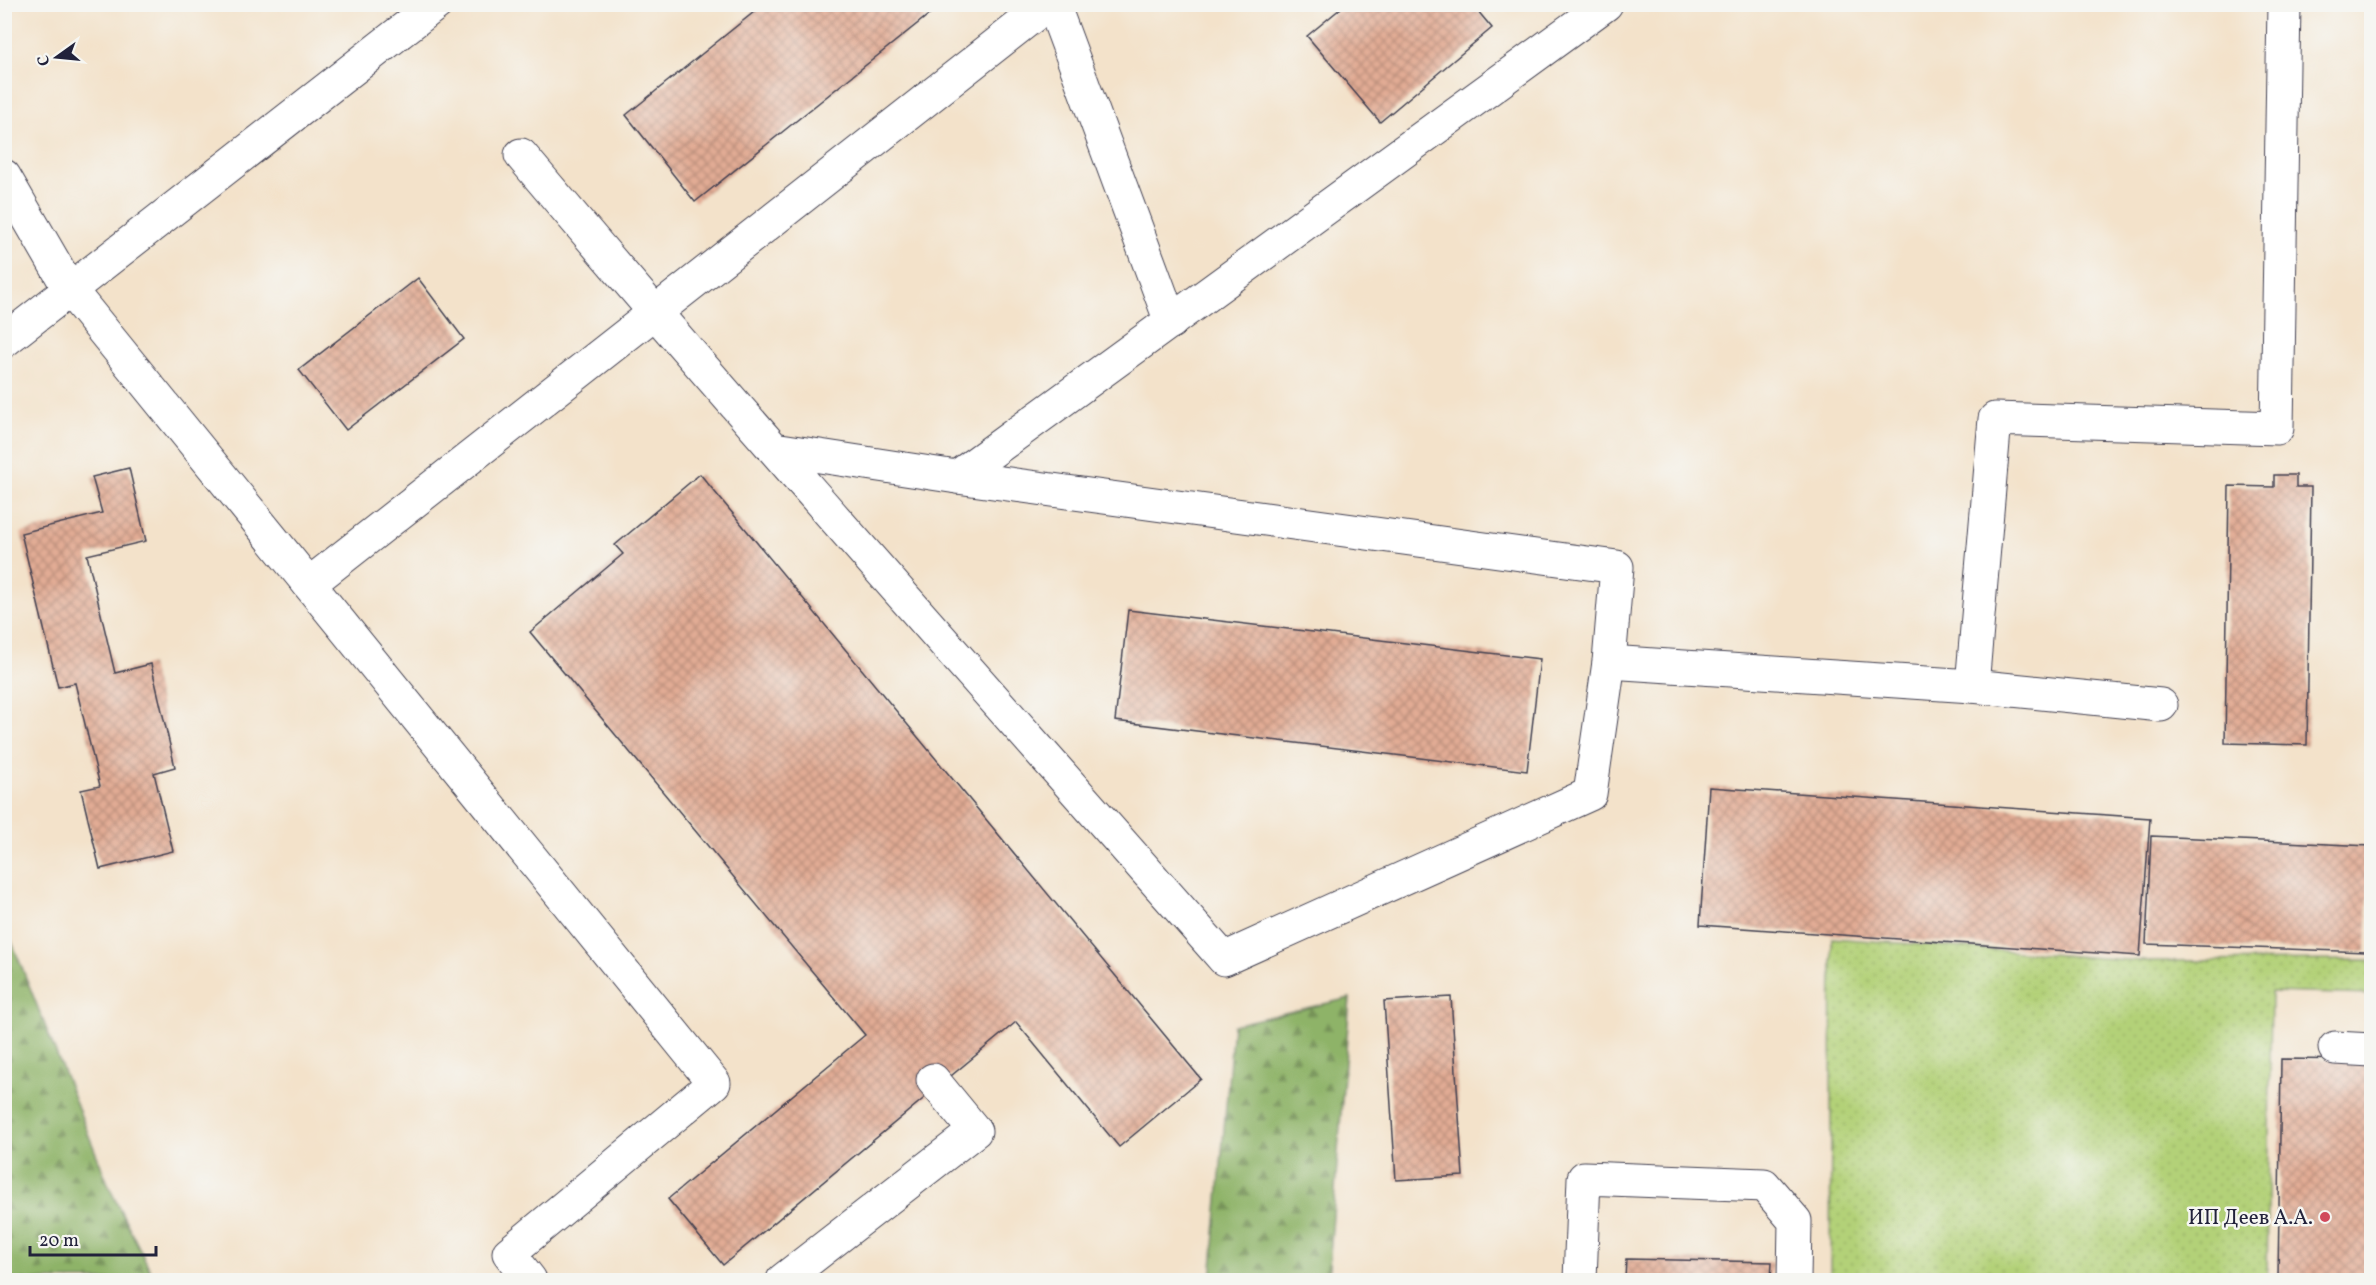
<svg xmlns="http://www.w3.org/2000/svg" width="2376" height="1285" font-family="Vollkorn,serif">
<defs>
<pattern id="green-dots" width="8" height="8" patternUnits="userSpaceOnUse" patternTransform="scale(1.5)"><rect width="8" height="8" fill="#b3d178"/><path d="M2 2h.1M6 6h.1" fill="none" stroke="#9ab369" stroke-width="1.8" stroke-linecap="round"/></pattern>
<pattern id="forest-firs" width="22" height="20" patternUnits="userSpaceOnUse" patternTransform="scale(1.5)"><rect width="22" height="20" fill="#8eb368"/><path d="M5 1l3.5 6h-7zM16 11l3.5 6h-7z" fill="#749157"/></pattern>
<pattern id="building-cross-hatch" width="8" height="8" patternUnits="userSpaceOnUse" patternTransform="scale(1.5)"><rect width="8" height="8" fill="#e2ac94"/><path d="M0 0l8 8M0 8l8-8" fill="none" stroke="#b78c7a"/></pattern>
</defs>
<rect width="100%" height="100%" fill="#f6f6f2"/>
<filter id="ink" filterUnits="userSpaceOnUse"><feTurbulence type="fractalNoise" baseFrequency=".0167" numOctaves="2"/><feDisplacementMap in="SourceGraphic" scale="12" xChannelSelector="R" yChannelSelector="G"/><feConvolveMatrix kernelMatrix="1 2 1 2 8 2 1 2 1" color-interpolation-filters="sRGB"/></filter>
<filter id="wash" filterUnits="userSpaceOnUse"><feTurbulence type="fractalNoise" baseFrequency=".008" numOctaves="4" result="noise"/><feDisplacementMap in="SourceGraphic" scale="24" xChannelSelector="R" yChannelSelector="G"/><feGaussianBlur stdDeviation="1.35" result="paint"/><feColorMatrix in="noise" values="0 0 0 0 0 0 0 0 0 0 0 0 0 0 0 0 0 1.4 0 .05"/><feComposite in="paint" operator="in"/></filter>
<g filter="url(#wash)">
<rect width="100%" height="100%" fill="#f3e2ca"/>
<!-- green -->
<path fill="url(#green-dots)" stroke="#6a7a5a" stroke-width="1.5" d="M1832,938L2141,961L2371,960V995L2271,992L2267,1280H1830Z"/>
<!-- forest -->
<g fill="url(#forest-firs)" stroke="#586a52" stroke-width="1.5">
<path d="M5,925L111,1191L155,1280H5Z"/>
<path d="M1350,998L1328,1280H1211L1233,1025Z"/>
</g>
<g id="blocks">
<!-- building -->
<g fill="url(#building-cross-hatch)">
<path d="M764,4H942L695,202L626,115Z"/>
<path d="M1346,4H1472L1492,28L1380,122L1307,36Z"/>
<path d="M418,278L464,339L346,430L299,370Z"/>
<path d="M129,468L146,541L87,555L115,673L151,664L175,767L154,773L173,851L100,869L81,790L100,786L75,683L58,687L21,533L102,513L92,477Z"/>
<path d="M700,474L1201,1079L1119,1147L1016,1022L723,1265L668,1199L865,1035L530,632L623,554L615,545Z"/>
<path d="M2274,475H2296V487H2311L2307,745L2225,743L2229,486L2274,487Z"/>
<path d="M1128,610L1540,659L1527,771L1115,721Z"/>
<path d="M1709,787L2150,818L2140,956L1700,925Z"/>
<path d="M2151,836L2370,846L2366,952L2146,944Z"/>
<path d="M1451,997L1463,1176L1396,1180L1384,1001Z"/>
<path d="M2281,1059L2372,1060V1280H2278Z"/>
<path d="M1626,1259L1772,1262L1771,1280H1625Z"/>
</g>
</g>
</g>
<g filter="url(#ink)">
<use href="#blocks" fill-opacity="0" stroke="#413f50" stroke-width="1.5"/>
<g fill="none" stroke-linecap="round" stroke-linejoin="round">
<defs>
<g id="minor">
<path d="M1053,4L1171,322"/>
<path d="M521,155C750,427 989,692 1224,959L1590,794L1609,662L1617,567L957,477L774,449"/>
<path d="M4,176L70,290L714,1083L509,1253L530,1280"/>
<path d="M4,341L436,4"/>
<path d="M957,477L1606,4"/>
<path d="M309,584L1048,4"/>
<path d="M1609,662L1972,686L2161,705"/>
<path d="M1972,686L1995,419L2277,428L2284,4"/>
<path d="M2335,1048L2372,1050"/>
<path d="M783,1280L975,1131L933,1080"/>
<path d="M1580,1280L1584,1178L1764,1185L1795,1221L1794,1280"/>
</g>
</defs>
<!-- minor casing -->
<use href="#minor" stroke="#413f50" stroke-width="35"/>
<!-- minor -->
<use href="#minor" stroke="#fff" stroke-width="33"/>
</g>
</g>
<!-- markers -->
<circle fill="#d1495b" stroke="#f6f6f2" stroke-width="2" cx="2325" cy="1217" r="6"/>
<g text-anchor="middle" stroke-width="5" stroke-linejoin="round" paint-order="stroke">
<!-- poi labels -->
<g font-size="21" fill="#22223b" stroke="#f6f6f2" text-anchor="end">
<text x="2313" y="1224">ИП Деев А.А.</text>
</g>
</g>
<!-- margin -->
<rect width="2376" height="1285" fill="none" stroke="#f6f6f2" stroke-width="24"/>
<!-- north arrow -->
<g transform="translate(57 57) rotate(255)" stroke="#f6f6f2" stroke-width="4.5" paint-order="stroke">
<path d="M0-4.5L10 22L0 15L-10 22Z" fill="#22223b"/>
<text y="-9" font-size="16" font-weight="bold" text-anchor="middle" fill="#22223b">С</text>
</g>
<!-- scale -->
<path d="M30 1246v9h126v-9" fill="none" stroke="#22223b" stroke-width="3"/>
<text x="39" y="1246" font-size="18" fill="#22223b" stroke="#f6f6f2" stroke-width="4.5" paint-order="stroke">20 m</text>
</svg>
